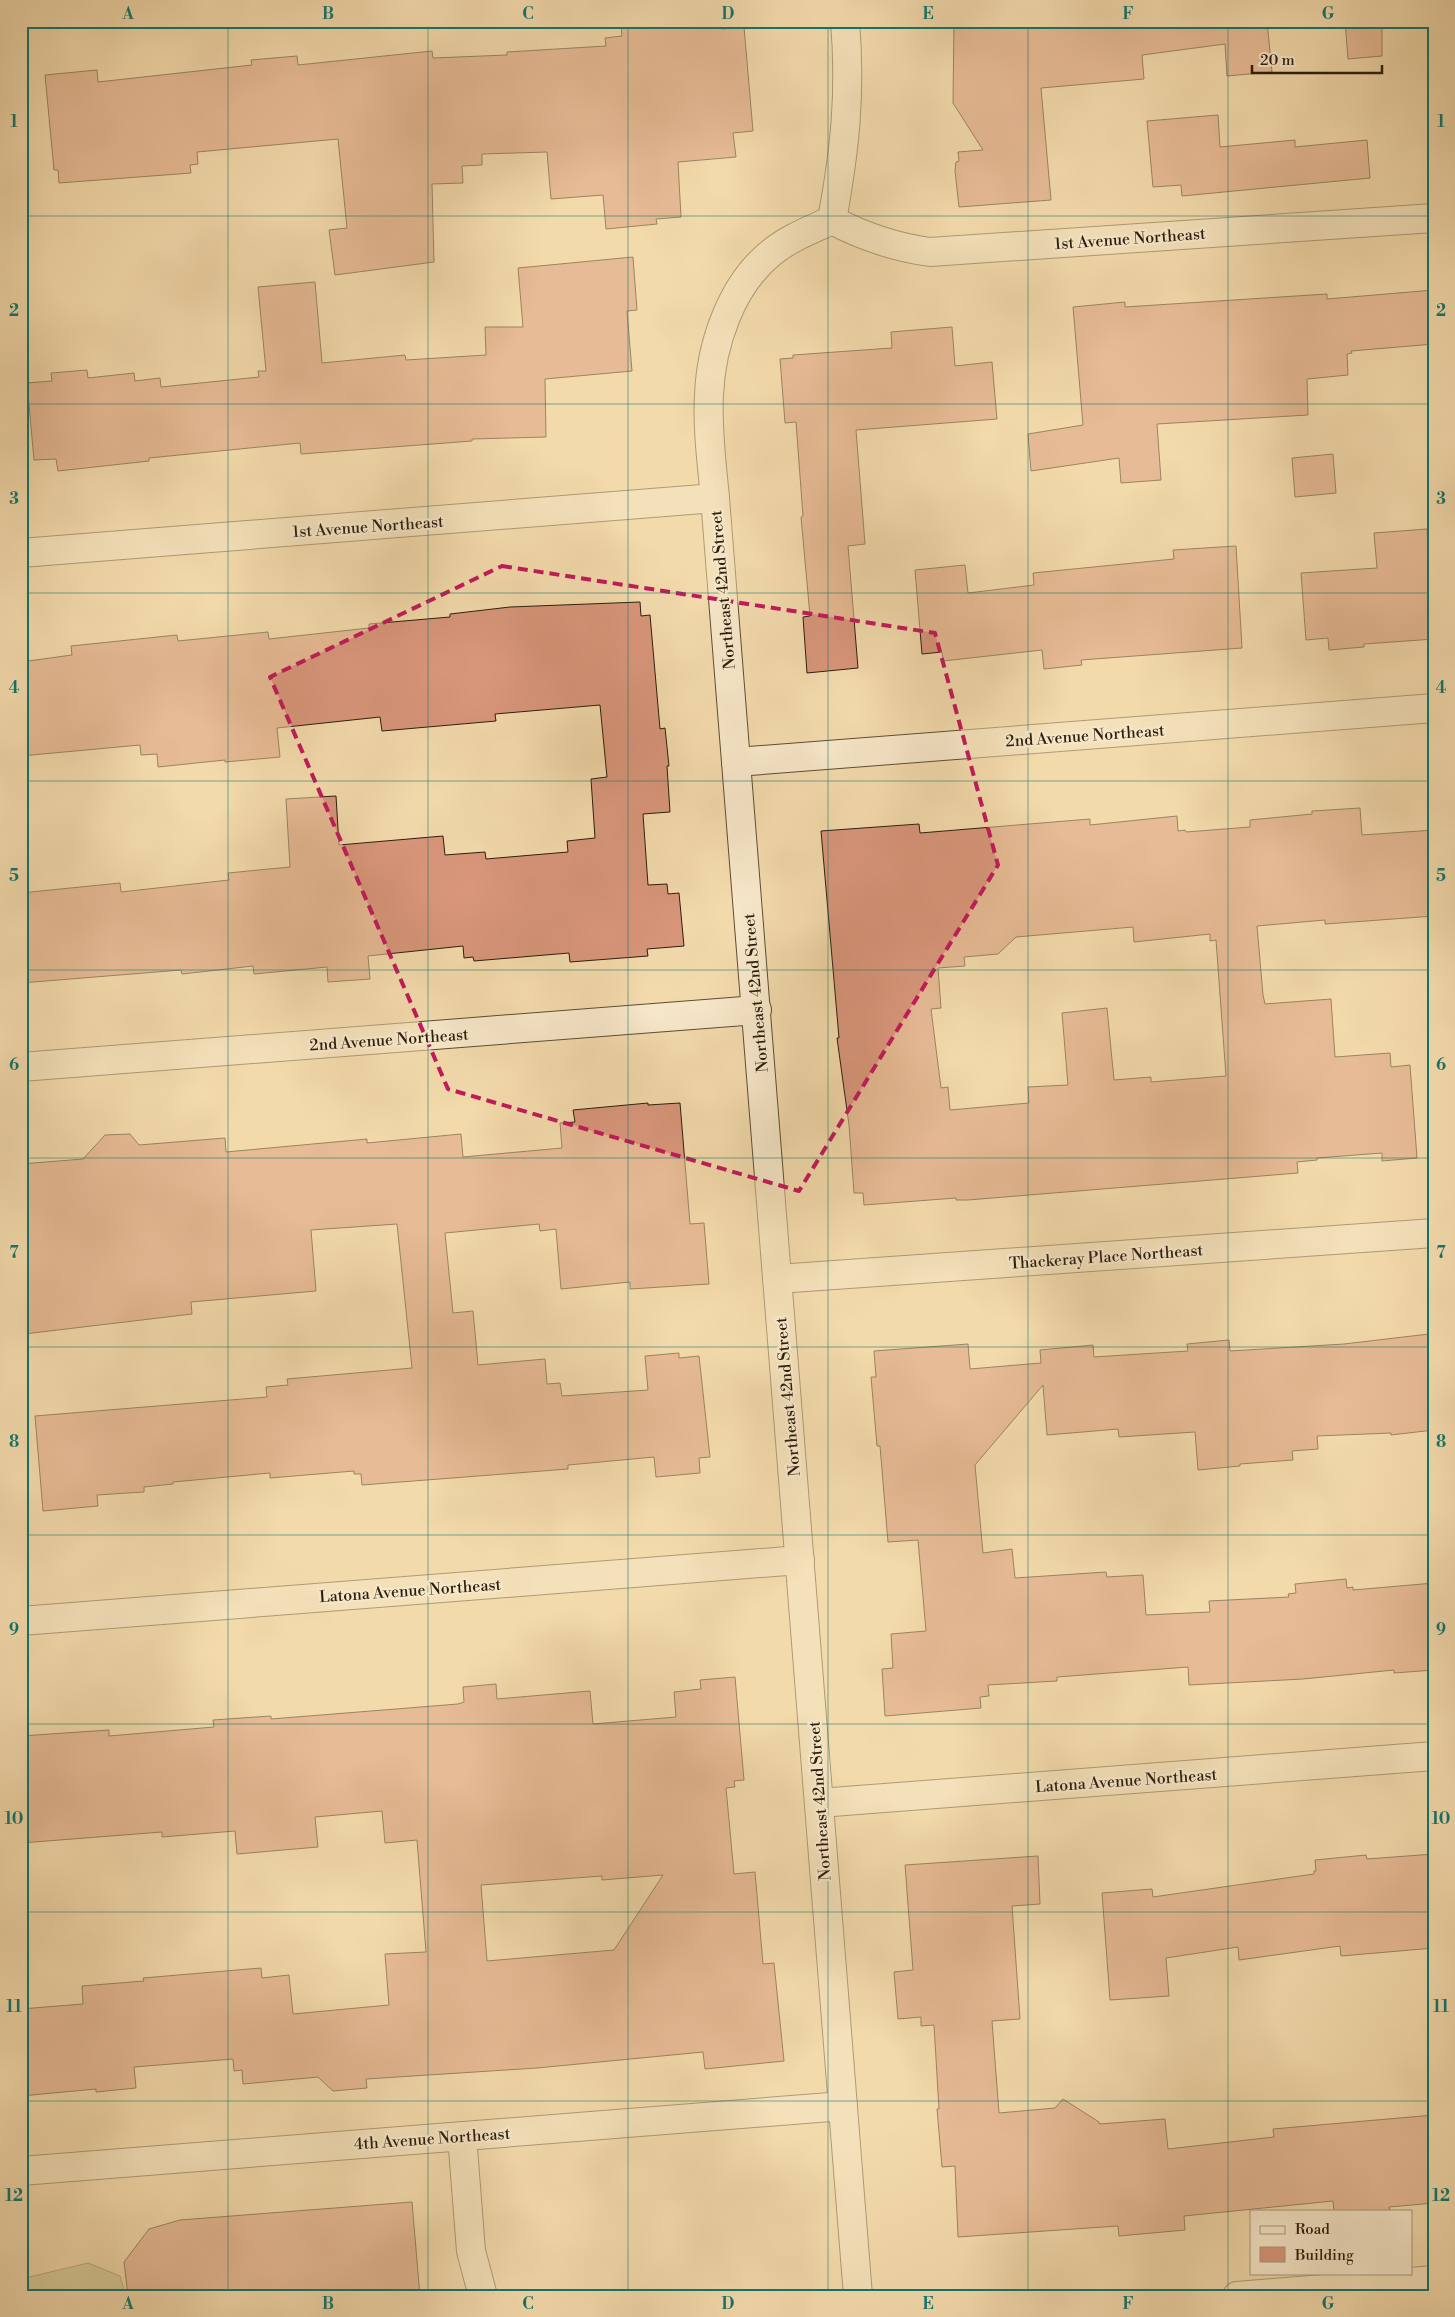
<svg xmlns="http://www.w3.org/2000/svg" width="1455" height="2317" font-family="'Libre Bodoni',serif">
<rect width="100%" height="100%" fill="#f3daac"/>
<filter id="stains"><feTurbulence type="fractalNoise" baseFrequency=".004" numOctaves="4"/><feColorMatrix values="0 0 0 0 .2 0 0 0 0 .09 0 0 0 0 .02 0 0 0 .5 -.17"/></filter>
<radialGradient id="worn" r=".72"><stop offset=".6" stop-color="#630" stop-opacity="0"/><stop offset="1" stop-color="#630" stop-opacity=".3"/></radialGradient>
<!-- green -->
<path fill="#bdbf88" stroke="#746e4a" d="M88,2263L120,2276L126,2296H21V2279Z"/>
<!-- building -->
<g fill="#d9967b" stroke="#2b1e0d" fill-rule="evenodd">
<path d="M691,21H722V29L744,27L753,131L733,133L736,157L678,162L681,217L656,219L657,224L606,229L603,195L551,199L547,152L482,154V165L462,166L463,183L432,184L434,262L335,275L329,230L347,228L338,139L197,152L198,164L190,165L191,173L59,183L58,170H54L45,75L97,70L98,82L252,65L251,60L297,56L298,65L432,51L433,58L507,55V52L606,46L605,38L622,36L621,26Z"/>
<path d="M954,21H1267L1272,72L1227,76L1225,44L1142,55L1144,79L1041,88L1051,200L959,207L955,171L956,162L959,161L958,152L983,150L953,103Z"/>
<path d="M1345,21H1382V56L1348,59Z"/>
<path d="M1218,115L1220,147L1295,140V147L1367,140L1370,178L1182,196L1181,185L1153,187L1147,121Z"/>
<path d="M633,257L637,310L627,311L632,371L545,379L546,437L472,439V441L301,454L300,443L149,458V461L58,471L56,459L34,460L27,383L52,381L51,373L87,370L88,378L134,373L135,381L160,378L161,387L259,377L258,371H266L258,287L315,282L322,363L405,355L406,360L486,355L485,327H523L518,268Z"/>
<path d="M1434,290V344L1351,351L1352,353L1347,354L1348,375L1307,379L1308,415L1157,424L1161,480L1121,483L1119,458L1031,471L1028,434L1083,425L1073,307L1125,302V307L1327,294V299Z"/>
<path d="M952,327L955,366L992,362L997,419L856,430L865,544L848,546L858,668L807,673L803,617L810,616L801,517L803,516L796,422L785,423L780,359L793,358V355L892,348L891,332Z"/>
<path d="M1333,454L1336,493L1295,497L1292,458Z"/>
<path d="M1427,529L1434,639L1364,644V647L1329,650L1328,638L1306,640L1301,573L1377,568L1374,533Z"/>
<path d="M1236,546L1242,648L1081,660L1082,665L1044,669L1042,650L943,661L942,652L922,654L915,570L965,565L968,593L1034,585L1033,573L1174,559L1173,550Z"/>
<path d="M640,602L641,616L650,615L660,729L665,728L669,766H667L670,812L643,814L648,885L667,884L668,894L679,893L684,946L647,949L648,956L570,962L569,953L474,961L473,957L464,958L463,946L377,955L368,956L370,979L328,982L327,967L254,974L253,966L182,974L181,970L21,983V893L120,883L121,892L229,880L228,873L290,867L286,799L336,796L339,845L443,836L445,855L485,852L486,859L568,852L567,841L595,838L591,779L607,777L600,705L495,714L496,721L382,731L380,717L277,728L280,757L225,762V760L158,767L157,754L141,755L140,745L21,756V662L72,655L71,646L177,635L178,641L268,632L269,639L369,628V624L450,617V614L510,607Z"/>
<path d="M1360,808L1362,835L1434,830V916L1325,924V920L1257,926L1263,995L1265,1004L1331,999L1335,1057L1390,1053L1391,1067L1410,1065L1417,1158L1382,1161V1153L1317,1158V1160L1297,1162L1298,1173L968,1200H956V1198L864,1205L863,1193H854L849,1125L837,1038H839L821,831L919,824L920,833L1090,819V825L1177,816L1178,831L1185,830L1186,832L1250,827V820L1312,814V811ZM1133,927L1134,942L1210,934V941L1216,940L1226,1076L1151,1082V1077L1114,1080L1107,1008L1062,1013L1068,1085L1028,1087L1029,1103L950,1110L948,1087L941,1088L931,1009L941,1008L938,968L965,966L964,957L998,954L1016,937Z"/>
<path d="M648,1103V1105L680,1103L690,1224L704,1223L709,1284L630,1289V1282L561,1289L556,1229L540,1231L539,1224L445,1233L453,1313L473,1311L478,1365L545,1359L547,1384L560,1383L562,1396L648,1390L645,1356L679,1353V1358L699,1356L710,1457L699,1458L700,1473L656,1477L654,1457L568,1465V1469L362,1485L361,1474H354V1471L270,1478V1473L173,1482V1484L144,1487V1492L97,1495L98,1506L43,1511L35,1416L267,1397L266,1387L288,1385L287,1379L412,1368L397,1224L311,1230L316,1291L191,1302L192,1314L24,1334L21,1275V1164L83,1159L105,1135L130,1134L139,1145L225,1138L226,1152L367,1139V1143L461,1134L463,1157L562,1148L560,1123L575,1122L573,1110Z"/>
<path d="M1429,1334L1434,1377V1430L1391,1435V1433L1317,1436L1318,1449L1292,1451L1293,1460L1240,1464V1466L1198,1470L1195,1432L1119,1437L1118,1429L1047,1435L1043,1385L975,1465L983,1553L1012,1549L1015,1578L1106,1572L1107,1577L1143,1575L1146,1615L1210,1612L1209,1601L1289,1597L1288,1594L1296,1593L1295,1584L1346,1579L1347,1588L1353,1587V1590L1434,1583V1670L1394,1673V1670L1303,1679L1189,1685L1188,1667L1057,1677V1681L988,1685L989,1696L980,1697L981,1708L885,1716L882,1669L893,1668L891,1634L926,1631L918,1540L888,1542L880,1446H877L871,1377H876L874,1351L968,1344L970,1369L1041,1363L1040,1350L1093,1345L1094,1357L1188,1351L1187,1344L1229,1340L1230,1351L1344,1344Z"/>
<path d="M735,1677L744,1780L734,1781L735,1787L726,1788L734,1874L755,1872L763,1964L774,1963L784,2061L705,2069L703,2052L537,2068L366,2079L367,2088L333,2091L318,2077L243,2084L242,2070L234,2071L233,2059L134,2067L136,2088L96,2092V2089L21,2096V2009L83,2004L82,1986L144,1981L143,1978L261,1968L262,1978L289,1975L293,2014L389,2005L385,1954L426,1952L417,1840L385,1843L382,1811L315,1817L318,1847L237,1854L235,1831L162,1837V1832L21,1843V1736L109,1730V1736L214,1727L213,1720L271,1716V1719L458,1704L464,1702L463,1687L496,1684L497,1699L590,1691L593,1724L676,1717L674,1692L701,1689L700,1680ZM663,1875L614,1950L487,1961L481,1885L602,1876V1880Z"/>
<path d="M1434,1854V1948L1341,1956L1340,1946L1239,1960L1238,1947L1166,1958L1169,1996L1110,2000L1102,1893L1152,1889L1153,1897L1314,1874V1871H1316L1315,1860L1366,1855L1367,1859Z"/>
<path d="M1038,1856L1040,1904L1012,1906L1020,2019L992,2021L999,2113L1055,2108L1063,2099L1099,2122V2124L1165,2119L1168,2149L1274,2137L1273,2129L1434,2115V2203L1389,2207L1390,2211H1334L1333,2201L1184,2216L1185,2230L1119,2236L1118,2226L958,2237L955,2166L942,2167L937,2109H939L934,2025L921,2026V2017L898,2019L894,1972L913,1970L905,1865Z"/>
<path d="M412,2202L420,2296H128L124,2262L149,2229L180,2220Z"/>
</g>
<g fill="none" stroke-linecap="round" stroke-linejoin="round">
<defs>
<g id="minor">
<path d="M832,220C811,230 789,238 771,253C731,285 711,345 709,395C707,429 712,465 715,498L858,2296"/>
<path d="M832,220C864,237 894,247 930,252L1434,218"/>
<path d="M832,220C845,149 851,94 845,21"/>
<path d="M21,553L715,498"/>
<path d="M736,762L1434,708"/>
<path d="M21,1067L757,1010"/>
<path d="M777,1279L1434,1233"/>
<path d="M21,1621L800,1560"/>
<path d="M819,1803L1434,1756"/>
<path d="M462,2136L471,2251L483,2296"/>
<path d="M21,2171L843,2106"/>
<path d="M1237,2296L1434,2280"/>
</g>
</defs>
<!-- minor casing -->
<use href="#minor" stroke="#5d4d35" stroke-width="30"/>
<!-- minor -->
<use href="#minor" stroke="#f7e7c9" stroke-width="28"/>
</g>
<!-- marked area -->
<path d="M0 0H1455V2317H0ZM502,566L935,633L998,865L799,1191L448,1089L270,677Z" fill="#f3daac" fill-opacity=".55" fill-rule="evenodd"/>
<path fill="none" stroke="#c2185b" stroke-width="4" stroke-dasharray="10 6" stroke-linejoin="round" d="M502,566L935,633L998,865L799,1191L448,1089L270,677Z"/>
<!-- grid -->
<path fill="none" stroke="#0f766e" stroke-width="1" stroke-opacity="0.55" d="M228,21V2296M428,21V2296M628,21V2296M828,21V2296M1028,21V2296M1228,21V2296M21,216H1434M21,404H1434M21,593H1434M21,781H1434M21,970H1434M21,1158H1434M21,1347H1434M21,1535H1434M21,1724H1434M21,1912H1434M21,2101H1434"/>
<g text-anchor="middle" stroke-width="4.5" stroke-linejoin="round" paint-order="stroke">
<!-- street labels -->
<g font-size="16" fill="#2b1e0d" stroke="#f7e7c9">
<text transform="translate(1130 238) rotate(-4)" y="6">1st Avenue Northeast</text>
<text transform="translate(368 526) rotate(-4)" y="6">1st Avenue Northeast</text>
<text transform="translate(722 590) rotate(-95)" y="6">Northeast 42nd Street</text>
<text transform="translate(1085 735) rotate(-4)" y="6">2nd Avenue Northeast</text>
<text transform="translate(755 993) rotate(-95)" y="6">Northeast 42nd Street</text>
<text transform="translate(389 1039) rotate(-4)" y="6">2nd Avenue Northeast</text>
<text transform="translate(1106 1256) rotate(-4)" y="6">Thackeray Place Northeast</text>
<text transform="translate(787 1397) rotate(-95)" y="6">Northeast 42nd Street</text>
<text transform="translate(410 1590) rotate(-4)" y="6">Latona Avenue Northeast</text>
<text transform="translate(1126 1780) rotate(-4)" y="6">Latona Avenue Northeast</text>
<text transform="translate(819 1801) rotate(-94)" y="6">Northeast 42nd Street</text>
<text transform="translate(432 2138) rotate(-4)" y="6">4th Avenue Northeast</text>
</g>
</g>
<!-- margin -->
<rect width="1455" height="2317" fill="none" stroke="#f3daac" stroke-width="55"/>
<!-- legend -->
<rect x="1250" y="2210" width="162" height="65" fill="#f7e7c9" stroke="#a5977e"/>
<rect x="1260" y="2226" width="25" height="8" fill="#f7e7c9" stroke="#a5977e"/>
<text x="1295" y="2234" font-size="15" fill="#2b1e0d">Road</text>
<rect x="1260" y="2247" width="25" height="15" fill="#d9967b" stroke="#a5977e"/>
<text x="1295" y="2260" font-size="15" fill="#2b1e0d">Building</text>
<!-- scale -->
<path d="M1252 65v8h130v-8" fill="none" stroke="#2b1e0d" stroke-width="2.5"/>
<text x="1260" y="65" font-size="15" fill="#2b1e0d" stroke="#f7e7c9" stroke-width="4" paint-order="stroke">20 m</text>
<rect x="28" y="28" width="1400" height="2262" fill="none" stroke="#0f766e" stroke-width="2"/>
<g font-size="16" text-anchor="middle" font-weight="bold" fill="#0f766e">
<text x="128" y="19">A</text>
<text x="328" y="19">B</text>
<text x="528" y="19">C</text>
<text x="728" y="19">D</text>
<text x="928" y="19">E</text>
<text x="1128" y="19">F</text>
<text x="1328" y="19">G</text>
<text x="14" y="127">1</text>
<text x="1441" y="127">1</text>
<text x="14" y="316">2</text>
<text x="1441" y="316">2</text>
<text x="14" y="504">3</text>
<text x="1441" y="504">3</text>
<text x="14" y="693">4</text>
<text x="1441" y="693">4</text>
<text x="14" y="881">5</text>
<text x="1441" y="881">5</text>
<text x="14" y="1070">6</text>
<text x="1441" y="1070">6</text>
<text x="14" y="1258">7</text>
<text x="1441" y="1258">7</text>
<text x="14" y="1447">8</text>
<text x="1441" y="1447">8</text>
<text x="14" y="1635">9</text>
<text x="1441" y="1635">9</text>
<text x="14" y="1824">10</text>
<text x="1441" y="1824">10</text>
<text x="14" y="2012">11</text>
<text x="1441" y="2012">11</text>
<text x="14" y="2201">12</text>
<text x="1441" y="2201">12</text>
<text x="128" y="2309">A</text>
<text x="328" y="2309">B</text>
<text x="528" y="2309">C</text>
<text x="728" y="2309">D</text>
<text x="928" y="2309">E</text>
<text x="1128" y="2309">F</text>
<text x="1328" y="2309">G</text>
</g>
<rect width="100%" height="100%" filter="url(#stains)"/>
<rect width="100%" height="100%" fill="url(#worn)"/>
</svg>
